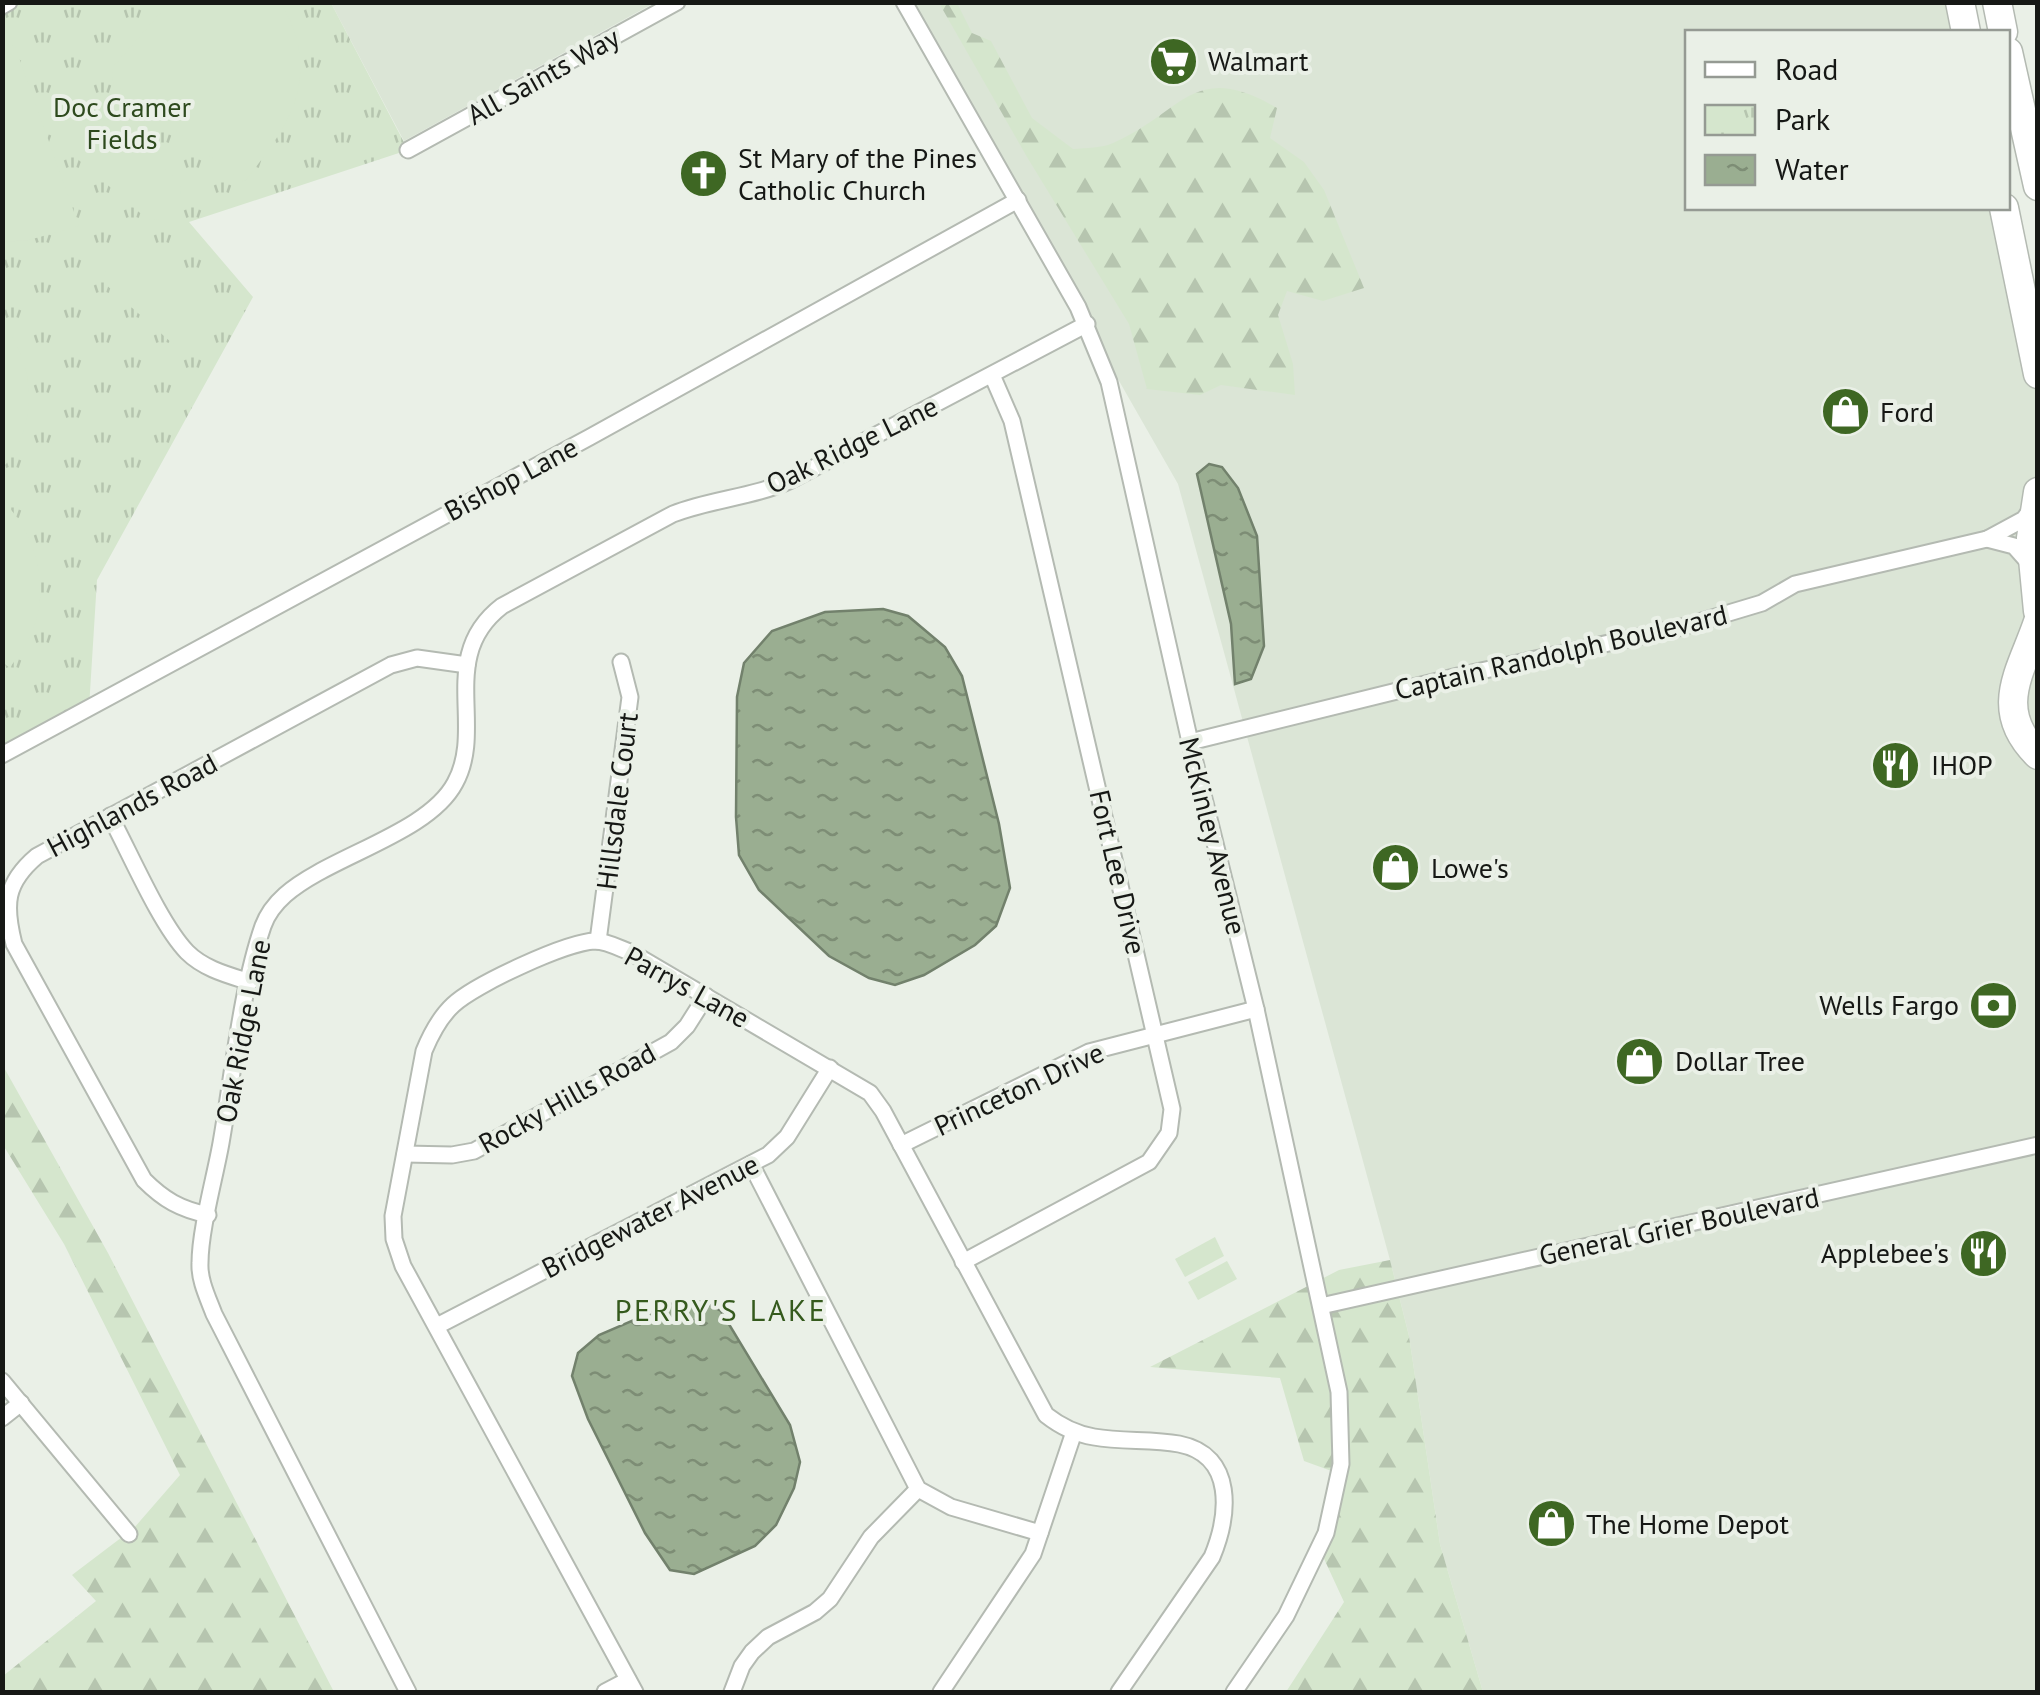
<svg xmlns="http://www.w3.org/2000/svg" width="2040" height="1695" font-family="'PT Sans',sans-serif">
<defs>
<pattern id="forest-firs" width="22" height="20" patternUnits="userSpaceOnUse" patternTransform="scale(2.5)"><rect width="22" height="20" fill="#d5e6cd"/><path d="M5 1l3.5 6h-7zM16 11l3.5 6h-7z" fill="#b6c5af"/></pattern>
<pattern id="park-tufts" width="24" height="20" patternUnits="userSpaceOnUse" patternTransform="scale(2.5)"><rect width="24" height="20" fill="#d5e6cd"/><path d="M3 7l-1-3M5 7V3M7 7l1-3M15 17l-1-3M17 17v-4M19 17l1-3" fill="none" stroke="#b6c5af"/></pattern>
<pattern id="water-ripples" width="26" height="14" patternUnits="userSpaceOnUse" patternTransform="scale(2.5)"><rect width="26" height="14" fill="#9aae91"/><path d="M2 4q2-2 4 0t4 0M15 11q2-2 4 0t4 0" fill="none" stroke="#7d8d75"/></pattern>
</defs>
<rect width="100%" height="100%" fill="#eaf0e7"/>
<!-- built -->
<g fill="#dbe5d6">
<path d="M331,3H654L404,141Z"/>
<path d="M903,3H1960L1966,32H1688V208H2004L2038,364L2037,1692H1483L1440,1544L1409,1336L1390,1260L1178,484Z"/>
</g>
<!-- forest -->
<g fill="url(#forest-firs)">
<path d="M939,3H957L972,33L991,41L1032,118L1073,149C1086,148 1102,148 1113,143C1184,112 1193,59 1277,108L1270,138L1304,162L1324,190L1364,288L1323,301L1287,291L1278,315L1293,364L1295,395L1221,385L1200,395L1147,389L1129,324L1027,157Z"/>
<path d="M2,1064L108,1253L334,1692H3V1676L96,1601L72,1575L134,1528L180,1475L64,1244L3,1145Z"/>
<path d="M1390,1260L1409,1336L1440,1544L1483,1692H1286L1344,1602L1320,1550L1337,1473L1304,1461L1280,1378L1150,1367L1339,1270Z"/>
</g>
<!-- park -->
<path fill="url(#park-tufts)" d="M2,3H331L408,150L189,222L253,297L97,580L89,708L2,749Z"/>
<!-- pitch -->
<g fill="#d5e6cd">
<path d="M169,3H281C323,75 291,124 244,182L112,82L113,67Z"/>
<path d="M3,43L15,46L79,226L29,240L3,242Z"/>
<path d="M98,118L108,120L180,182L181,195L159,220L147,219L74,156V142Z"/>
<path d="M129,247L139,249L206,308V318L184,343L173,344L104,283L105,272Z"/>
<path d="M2,321C36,366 40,423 3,468Z"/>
<path d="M2,500C36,533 52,588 31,634C26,646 17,657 10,668L2,662Z"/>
<path d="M1215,1237L1224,1256L1185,1277L1175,1259Z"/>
<path d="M1227,1261L1237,1279L1198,1300L1188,1282Z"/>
</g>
<!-- water -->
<g fill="url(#water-ripples)" stroke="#72816c" stroke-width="2.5">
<path d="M1209,464L1222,467L1238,488L1257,536L1264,646L1251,679L1235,684L1231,624L1197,474Z"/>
<path d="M883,609L908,616L945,647L962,676L999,824L1010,888L996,926L975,945L924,975L895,985L869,978L829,956L759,890L739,855L736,817L737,697L744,663L772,631L825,612Z"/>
<path d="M678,1301L704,1302L721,1311L790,1425L800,1462L794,1488L776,1525L755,1546L694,1574L670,1570L645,1533L588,1419L572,1376L578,1353L599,1335Z"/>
</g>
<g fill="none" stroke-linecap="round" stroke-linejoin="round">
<defs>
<g id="street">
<path d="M904,2L1078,307L1109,382L1190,742L1256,1009L1339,1392L1341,1464L1326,1533L1286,1616L1234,1692"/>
<path d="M2,6L9,2"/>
<path d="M408,150L677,2"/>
<path d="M1987,539L2014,546L2029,563"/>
<path d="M1190,742L1458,676L1682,627L1762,603L1795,584L1987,539L2024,519L2032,508"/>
<path d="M2,755L590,437L1018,200"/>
<path d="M110,816C130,853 160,924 187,952C204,969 228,975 250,982"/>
<path d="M598,941L630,697L621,662"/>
<path d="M901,1145L1089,1052L1256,1009"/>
<path d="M405,1154L452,1155L474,1151L671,1042L687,1026L706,996"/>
<path d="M751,1164L918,1489L951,1507L1040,1533"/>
<path d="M208,1215C180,1209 164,1200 144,1180L14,944C4,905 5,883 37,856L391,665L417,658L467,665"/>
<path d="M963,1262L1149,1162L1169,1133L1172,1109L1012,421L992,375"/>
<path d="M1321,1306L2038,1145"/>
<path d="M437,1326L768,1155L787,1137L830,1068"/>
<path d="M2,1381L129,1534"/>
<path d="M2,1418L21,1403"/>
<path d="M408,1692L214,1314C208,1298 199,1280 200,1263C200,1230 215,1177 221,1143C233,1075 241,989 263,926C267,915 276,903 285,895C329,856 428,834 455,783C486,727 437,656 502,606L673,514C712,499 754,497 791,480L1087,324"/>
<path d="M605,1692L628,1680"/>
<path d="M635,1692L403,1266L394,1239L393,1216L424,1051C431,1034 439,1018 453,1005C474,985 566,942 595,941C607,941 621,949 632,953L870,1093L883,1111L1046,1415C1060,1426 1076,1434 1094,1437C1122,1442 1151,1439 1179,1444C1236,1455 1229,1516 1212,1557L1119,1692"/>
<path d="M732,1692L742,1666L752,1652L768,1637L815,1612L830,1599L871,1537L918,1489"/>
<path d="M941,1692L1033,1554L1074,1432"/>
</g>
<g id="highway">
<path d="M1960,2L1966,32"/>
<path d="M1997,2L2003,32"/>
<path d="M2008,52L2038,186"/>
<path d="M2004,208L2038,374"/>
<path d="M2038,492L2031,538L2038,611"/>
<path d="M2038,622C2022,670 1991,709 2038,755"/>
</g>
</defs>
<!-- street casing -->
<use href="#street" stroke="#b4bab2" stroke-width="19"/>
<!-- highway casing -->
<use href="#highway" stroke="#b4bab2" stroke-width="31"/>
<!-- street -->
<use href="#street" stroke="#fff" stroke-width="15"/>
<!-- highway -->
<use href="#highway" stroke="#fff" stroke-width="28"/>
</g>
<!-- icons -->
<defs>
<symbol id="supermarket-disc" viewBox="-11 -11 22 22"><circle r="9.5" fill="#3e6723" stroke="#eaf0e7"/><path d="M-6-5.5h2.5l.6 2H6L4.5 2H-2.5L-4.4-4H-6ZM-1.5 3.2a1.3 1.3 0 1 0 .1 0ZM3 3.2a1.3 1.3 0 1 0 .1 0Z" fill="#fff"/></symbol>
<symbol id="church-disc" viewBox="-11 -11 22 22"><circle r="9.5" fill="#3e6723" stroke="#eaf0e7"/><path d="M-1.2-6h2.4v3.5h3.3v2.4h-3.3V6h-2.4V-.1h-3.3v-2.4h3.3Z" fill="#fff"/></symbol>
<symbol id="shop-disc" viewBox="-11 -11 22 22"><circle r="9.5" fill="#3e6723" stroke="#eaf0e7"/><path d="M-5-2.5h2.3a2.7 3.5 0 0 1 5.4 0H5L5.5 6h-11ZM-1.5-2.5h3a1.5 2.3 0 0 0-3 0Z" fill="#fff"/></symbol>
<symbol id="restaurant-disc" viewBox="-11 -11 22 22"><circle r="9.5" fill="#3e6723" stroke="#eaf0e7"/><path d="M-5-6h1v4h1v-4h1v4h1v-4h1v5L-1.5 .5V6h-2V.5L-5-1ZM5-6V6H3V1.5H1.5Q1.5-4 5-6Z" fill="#fff"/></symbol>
<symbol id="bank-disc" viewBox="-11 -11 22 22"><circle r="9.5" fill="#3e6723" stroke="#eaf0e7"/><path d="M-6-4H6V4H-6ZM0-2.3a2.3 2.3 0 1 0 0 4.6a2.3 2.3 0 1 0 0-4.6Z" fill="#fff"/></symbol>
</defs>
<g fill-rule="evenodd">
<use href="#supermarket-disc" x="1146" y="34" width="55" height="55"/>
<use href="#church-disc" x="676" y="146" width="55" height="55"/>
<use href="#shop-disc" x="1818" y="384" width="55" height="55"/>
<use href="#restaurant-disc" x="1868" y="738" width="55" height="55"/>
<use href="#shop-disc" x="1368" y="840" width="55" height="55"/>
<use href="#bank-disc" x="1966" y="978" width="55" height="55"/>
<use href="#shop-disc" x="1612" y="1034" width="55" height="55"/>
<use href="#restaurant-disc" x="1956" y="1226" width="55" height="55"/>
<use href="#shop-disc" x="1524" y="1496" width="55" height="55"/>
</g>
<g text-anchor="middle" stroke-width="8" stroke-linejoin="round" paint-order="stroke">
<!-- poi labels -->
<g font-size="28" fill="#161815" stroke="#eaf0e7" text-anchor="start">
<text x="1208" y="71">Walmart</text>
<text x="738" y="168">St Mary of the Pines<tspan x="738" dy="32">Catholic Church</tspan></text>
<text x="1880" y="422">Ford</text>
<text x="1931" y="775">IHOP</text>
<text x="1431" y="878">Lowe's</text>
<text x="1959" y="1015" text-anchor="end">Wells Fargo</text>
<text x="1675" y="1071">Dollar Tree</text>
<text x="1949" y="1263" text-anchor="end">Applebee's</text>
<text x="1586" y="1534">The Home Depot</text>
</g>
<!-- street labels -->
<g font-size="28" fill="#161815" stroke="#eaf0e7">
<text transform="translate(543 76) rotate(-29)" y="10">All Saints Way</text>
<text transform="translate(852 445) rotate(-26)" y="10">Oak Ridge Lane</text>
<text transform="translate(511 479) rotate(-28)" y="10">Bishop Lane</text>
<text transform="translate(1561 652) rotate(-13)" y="10">Captain Randolph Boulevard</text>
<text transform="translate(617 801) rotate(-83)" y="10">Hillsdale Court</text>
<text transform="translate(132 805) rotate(-28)" y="10">Highlands Road</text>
<text transform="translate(1213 836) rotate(76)" y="10">McKinley Avenue</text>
<text transform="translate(1118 872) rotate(77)" y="10">Fort Lee Drive</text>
<text transform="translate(687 987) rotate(29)" y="10">Parrys Lane</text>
<text transform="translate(243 1031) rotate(-79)" y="10">Oak Ridge Lane</text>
<text transform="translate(1019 1089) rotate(-25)" y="10">Princeton Drive</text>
<text transform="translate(567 1098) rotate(-29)" y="10">Rocky Hills Road</text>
<text transform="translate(650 1216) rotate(-27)" y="10">Bridgewater Avenue</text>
<text transform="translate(1679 1226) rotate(-12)" y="10">General Grier Boulevard</text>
</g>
<!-- park labels -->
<g font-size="28" fill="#2e4a1e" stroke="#eaf0e7">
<text x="122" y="117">Doc Cramer<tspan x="122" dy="32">Fields</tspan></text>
</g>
<!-- neighbourhood labels -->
<g font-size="30" letter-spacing="2.5" fill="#355a1d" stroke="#eaf0e7">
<text x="721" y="1321">PERRY'S LAKE</text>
</g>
</g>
<!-- border -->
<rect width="2040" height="1695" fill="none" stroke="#161815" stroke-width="10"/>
<!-- legend -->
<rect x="1685" y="30" width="325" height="180" fill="#eaf0e7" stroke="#959a93" stroke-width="2.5"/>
<rect x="1705" y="62" width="50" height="15" fill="#ffffff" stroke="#959a93" stroke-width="2.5"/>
<text x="1775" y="80" font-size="30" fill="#161815">Road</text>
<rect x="1705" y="105" width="50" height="30" fill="url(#park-tufts)" stroke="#959a93" stroke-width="2.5"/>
<text x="1775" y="130" font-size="30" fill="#161815">Park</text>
<rect x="1705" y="155" width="50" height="30" fill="url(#water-ripples)" stroke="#959a93" stroke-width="2.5"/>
<text x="1775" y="180" font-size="30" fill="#161815">Water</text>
</svg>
